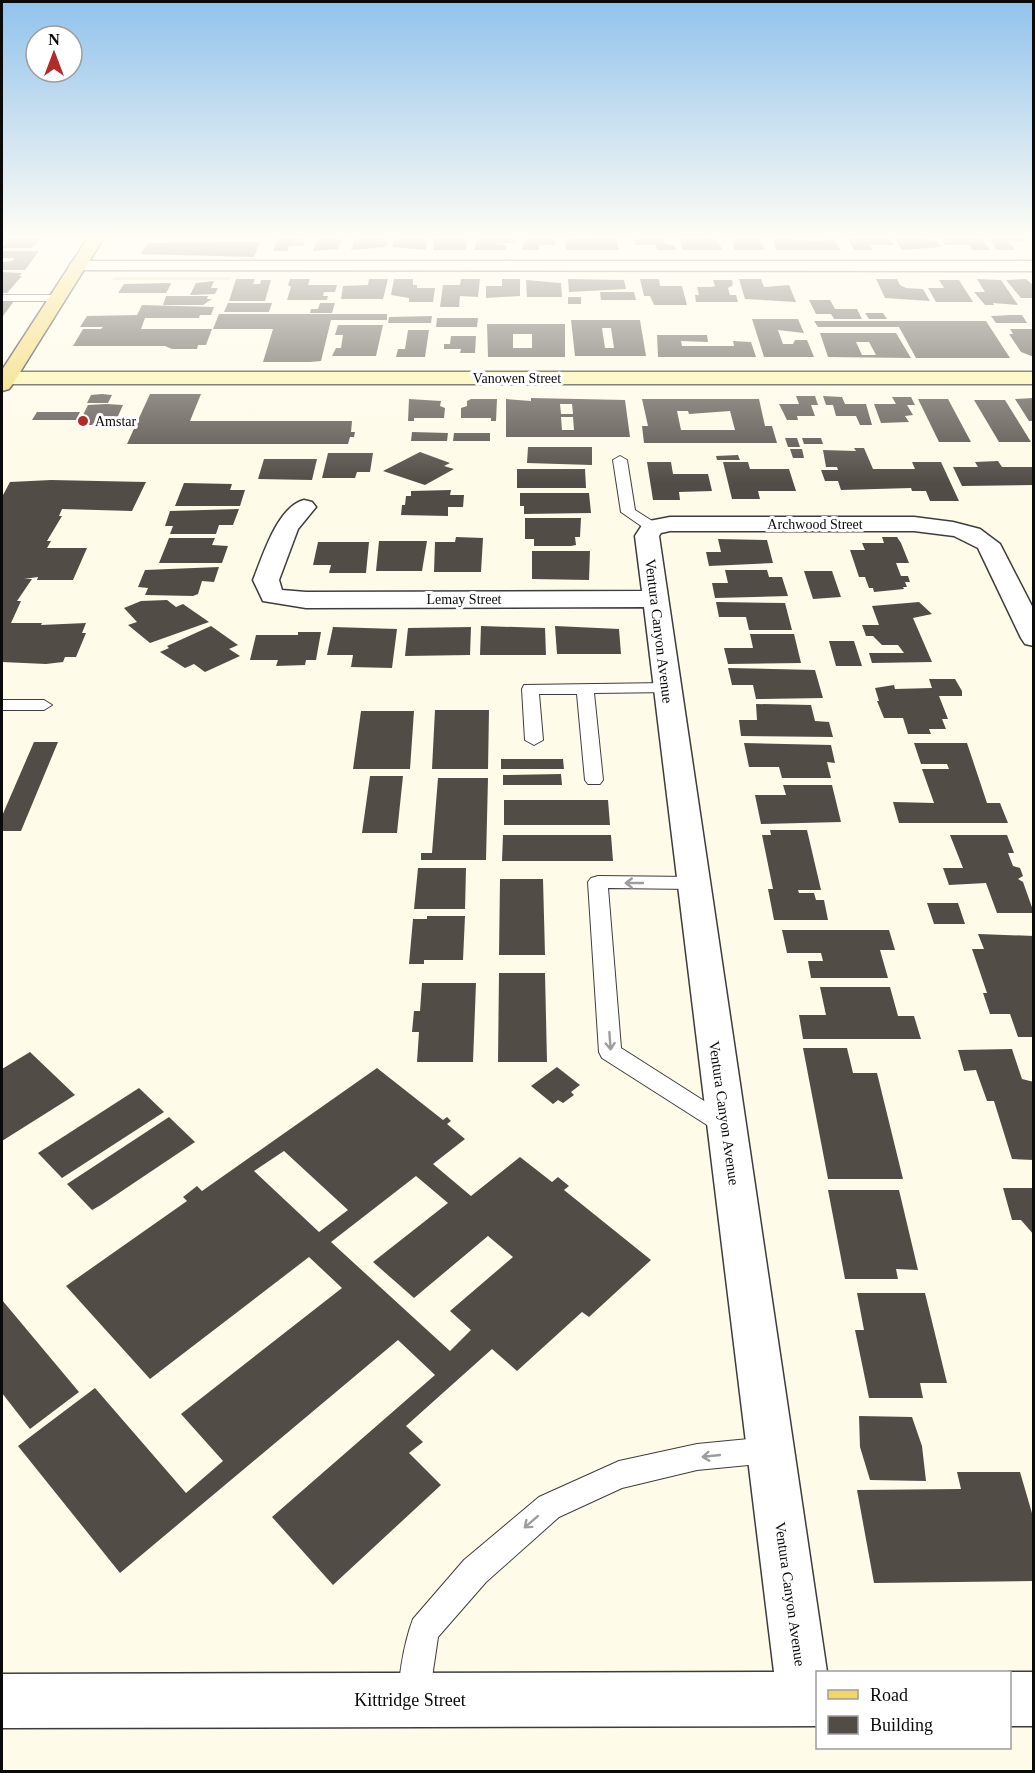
<svg xmlns="http://www.w3.org/2000/svg" width="1035" height="1773" font-family="Georgia,serif">
<rect width="100%" height="100%" fill="#fefbe8"/>
<!-- green -->
<path fill="#cce6b5" d="M114,277H231L230,280H112Z"/>
<!-- building -->
<g fill="#524c47" fill-rule="evenodd">
<path d="M6,236H43L32,248H2L6,242L21,241H2Z"/>
<path d="M149,236H263L262,239H147Z"/>
<path d="M278,236H295L305,240L303,246H289L288,251H273L277,240H275Z"/>
<path d="M389,236L386,247L351,250L356,236Z"/>
<path d="M395,236H427L426,250L392,247Z"/>
<path d="M434,236H467L466,250H433Z"/>
<path d="M470,236H516L515,243L495,244L506,245V250H474L477,239H470Z"/>
<path d="M525,236H555V245H539V250H522Z"/>
<path d="M703,236H716L722,250H683L679,239H704Z"/>
<path d="M733,236L759,238L765,250H734Z"/>
<path d="M773,236H793L795,240L815,241H824L830,237L839,239L835,241L840,250H776Z"/>
<path d="M847,236H888L894,245H870L873,250H854Z"/>
<path d="M893,236L937,240L941,247L902,250Z"/>
<path d="M939,236H980L990,250H972L969,245H945Z"/>
<path d="M989,236H1026L1030,241H1008L1015,250H996Z"/>
<path d="M344,237L338,249L313,251L317,239Z"/>
<path d="M617,238L619,250H566L565,239Z"/>
<path d="M633,238H664L665,244L674,245L676,250H657L656,245H635Z"/>
<path d="M232,242H260L254,257L141,254L147,243Z"/>
<path d="M2,251H39L25,270H2V262L12,261L15,258H2Z"/>
<path d="M2,272L22,273L19,276H22L7,293H2Z"/>
<path d="M236,279H255L253,284H260L261,280H271L265,301H229Z"/>
<path d="M290,279H310L308,285H337L335,292H324L323,296H328L327,300H287L291,287L288,285Z"/>
<path d="M369,279H388L383,299H341L343,286L368,285Z"/>
<path d="M394,279H413V285H417V288H435L433,302H409V298L391,295Z"/>
<path d="M461,279H480L478,297L460,296L459,307H440L443,285H460Z"/>
<path d="M502,279H520V296L486,298V286H502Z"/>
<path d="M568,279L624,280L626,289L569,292Z"/>
<path d="M640,279H659L660,286H682L687,305H654L650,296H644Z"/>
<path d="M739,279H761L764,287L789,285L796,302L745,299Z"/>
<path d="M876,279H897L900,285L906,288L923,289L930,301L885,298Z"/>
<path d="M977,279L1001,280L1018,305L993,303L994,305H985L974,292H985Z"/>
<path d="M1026,279L1034,286V298H1021L1006,280Z"/>
<path d="M526,280L561,283L562,297H527Z"/>
<path d="M713,280H732L733,285L728,288L730,295H736L738,302H696L695,295H699L697,287H712L715,286Z"/>
<path d="M939,280H959L973,302H936L928,288H944Z"/>
<path d="M214,281L211,288H218L215,294L190,295L196,283Z"/>
<path d="M124,284L170,283L171,284L166,293H118Z"/>
<path d="M600,292H634L636,300H601Z"/>
<path d="M166,296H208L207,299H212L203,305H163Z"/>
<rect x="568" y="297" width="13" height="7"/>
<path d="M809,300H830L835,309H857L862,319H834L831,314H816Z"/>
<path d="M2,301H14L3,316H2Z"/>
<path d="M228,303H272L269,312H224Z"/>
<path d="M320,303H335L332,313H310L311,309H318Z"/>
<path d="M142,305L214,307L211,315H200L199,318H145L141,329H212L206,345H198L197,349H172L165,346H73L83,329H101L103,327H80L87,316L137,315Z"/>
<path d="M865,313H883L887,319H869Z"/>
<path d="M219,314H387V320H331L321,361L310,362H263L273,329H213Z"/>
<path d="M1010,315H1022L1027,323H996L991,316Z"/>
<path d="M432,316L431,323H388L389,317Z"/>
<path d="M437,318H478L477,327H436Z"/>
<path d="M752,319H798L804,333L778,330L783,344H793L795,340H807L814,357H764Z"/>
<path d="M571,320H640L646,356H575ZM602,328H611L614,348H605Z"/>
<path d="M814,321H986L1010,358H916L899,327H818Z"/>
<path d="M487,324H565V357H488ZM513,334H532V348H513Z"/>
<path d="M338,325H383L376,356H332L336,348H341L343,335H335Z"/>
<path d="M1010,329H1034V357L1021,352L1009,334H1013Z"/>
<path d="M408,330H429L425,357H396L398,349H405Z"/>
<path d="M820,333H896L911,358L828,357ZM856,342H869L876,355H862Z"/>
<path d="M657,335H707L708,342L681,341L682,346H734L733,341L751,342L756,357H658Z"/>
<path d="M451,336H476L475,353H460L461,349H444V344H450Z"/>
<path d="M150,394H201L190,421H352L351,432H355L354,437H350L348,444H127Z"/>
<path d="M91,395L102,394L112,395L108,403H87Z"/>
<path d="M796,396H815L818,405H811L815,416H797L798,420H787L779,404H799Z"/>
<path d="M823,396L842,397L845,404H866L872,425H860L856,416H836L833,405H826Z"/>
<path d="M892,397H911L915,405H907L913,415L905,416L909,422L881,423L874,404H896Z"/>
<path d="M531,398L625,400L630,437H506V399L531,401ZM560,404H572L573,414H561ZM561,417H573L574,430H562Z"/>
<path d="M1034,398V421H1029L1015,399Z"/>
<path d="M409,399L441,401L440,406L445,408L444,418H414V421H408Z"/>
<path d="M471,399H497L496,421H491V418H461V408L467,406V401Z"/>
<path d="M642,399H759L765,426H772L777,443H644L642,426H648ZM677,411H688L689,414L730,411L735,430H681Z"/>
<path d="M918,399H948L971,442H939Z"/>
<path d="M974,400H1005L1031,442H999Z"/>
<path d="M88,405L106,404L123,405L114,425H78Z"/>
<path d="M37,412H80L76,420H32Z"/>
<path d="M412,432L448,433L447,441H411Z"/>
<path d="M454,433H490V441H453Z"/>
<path d="M785,438H797L800,447H788Z"/>
<path d="M802,438H821L823,444H804Z"/>
<path d="M528,447H592V465L527,463Z"/>
<path d="M854,448H864L873,469H915L912,462H941L959,501H930L926,491H912L911,488L841,490L838,481H825L821,470H838L837,467H826L823,450L856,451Z"/>
<path d="M790,449H802L804,458H793Z"/>
<path d="M420,452L450,463L444,466L454,469L425,485L383,471Z"/>
<path d="M328,453H373L370,472H357L355,478H322Z"/>
<path d="M738,455L740,460H717L716,456Z"/>
<path d="M264,459H317L312,480L258,479Z"/>
<path d="M998,461L1002,467H1034V485L962,486L953,467H978L975,462Z"/>
<path d="M647,462H671L673,474H708L712,491L679,492L680,500H653Z"/>
<path d="M723,462H748L750,469H789L796,491H758L760,499H732Z"/>
<path d="M517,469H585L586,488H517Z"/>
<path d="M51,480L146,482L132,511L62,509L59,516H62L47,541H51L47,548H87L73,580H37L38,577L24,579H32L17,601H21L11,623H42L41,625L86,623L82,633H86L76,657H65L63,662L46,664L2,662V497L10,482Z"/>
<path d="M184,483L232,484L230,490H245L240,506H175Z"/>
<path d="M451,490L450,495H464L463,507H448V516L401,515L402,505H405L406,496H411V491Z"/>
<path d="M520,493H589L591,513L524,514V506H520Z"/>
<path d="M239,509L233,525H219L216,534H170L173,526H165L170,511Z"/>
<path d="M525,518H581L580,537H575L576,545L571,546H534V539H525Z"/>
<path d="M456,537L483,538L481,572H434L435,542H455Z"/>
<path d="M882,537H897L901,543L909,563H896L901,576H908L910,582H905L907,587H903L904,589L874,592L873,588H869L865,577H859L850,550H865L862,543H884Z"/>
<path d="M169,538H215L212,545L228,546L222,563H159Z"/>
<path d="M718,539L767,540L773,563L709,566L706,552H721Z"/>
<path d="M379,541H427L422,571H376Z"/>
<path d="M318,542H369L366,573H329L331,565H313Z"/>
<path d="M532,551H590L589,580L532,579Z"/>
<path d="M219,567L214,582L202,581L198,594L193,596L145,595L148,588L138,587L145,570Z"/>
<path d="M725,570H767L769,577H782L788,596L715,598L712,583H728Z"/>
<path d="M804,571H832L841,597L813,599Z"/>
<path d="M167,600L176,607L183,604L209,622L150,643L128,625L137,622L124,608L141,601Z"/>
<path d="M716,602L785,603L792,630H749L746,617H719Z"/>
<path d="M919,602L932,614L913,618L932,662L872,663L869,653H904L898,645H882L873,636H866L862,625H879L872,606Z"/>
<path d="M211,626L238,645L229,649L240,656L205,672L194,664L185,668L160,652L169,648L167,646Z"/>
<path d="M481,626L545,628L546,655H480Z"/>
<path d="M555,626L619,629L621,654H557Z"/>
<path d="M333,627L397,629L392,668L351,667L353,655H327Z"/>
<path d="M471,627L470,655L405,656L408,628Z"/>
<path d="M298,632H321L316,660H306L305,665L276,666L278,660H250L256,635H298Z"/>
<path d="M750,634H794L801,663L728,664L724,648H753Z"/>
<path d="M829,641H854L862,666H836Z"/>
<path d="M728,668L815,670L823,698L756,699L753,685H732Z"/>
<path d="M929,679H955L962,691V696H939L948,719H942L946,729H929L931,734H908L903,718H884L877,701H879L875,688L894,685L895,689L932,688Z"/>
<path d="M756,704L811,705L815,721L829,722L833,737L741,736L739,720H757Z"/>
<path d="M435,710H489L488,769H432Z"/>
<path d="M361,711H414L410,769H353Z"/>
<path d="M34,742H58L21,831H2V816Z"/>
<path d="M744,743L831,745L835,763L827,762L831,778H782L779,767H749Z"/>
<path d="M914,743H967L987,803H1000L1008,823H899L893,802L934,803L922,769H949L947,764H921Z"/>
<path d="M501,759H563L564,769H501Z"/>
<path d="M561,774L562,785H503V775Z"/>
<path d="M370,776H403L397,833H362Z"/>
<path d="M438,778H488L486,860H421V853H432Z"/>
<path d="M783,785H832L841,822L761,824L755,795H786Z"/>
<path d="M504,800H608L610,825H504Z"/>
<path d="M770,830H807L821,890H798L799,893H814L816,900H824L828,920H774L768,889H773L762,835H771Z"/>
<path d="M503,835H611L613,861H502Z"/>
<path d="M950,835H1007L1014,853H1008L1013,866L1020,868L1023,876L1018,879L1023,882L1034,913H997L986,883L949,885L943,868H963Z"/>
<path d="M418,868H466L465,909H414Z"/>
<path d="M500,879H543L545,955H499Z"/>
<path d="M927,903H958L965,924H934Z"/>
<path d="M427,916H465L463,960H424V964H409L413,919H427Z"/>
<path d="M782,930H889L895,950H880L888,978H811L808,961H823L821,953H787Z"/>
<path d="M978,934L1034,936V1037H1018L1010,1014H990L983,993H987L972,949H984Z"/>
<path d="M499,973H545L547,1062H498Z"/>
<path d="M422,983H476L473,1062H417L419,1032H412L414,1011H420Z"/>
<path d="M820,987H890L898,1016H914L921,1039H803L799,1015H826Z"/>
<path d="M803,1048H847L853,1073H877L903,1179H828Z"/>
<path d="M1012,1049L1022,1079L1034,1082V1160L1012,1159L994,1101H987L976,1070L964,1071L958,1050Z"/>
<path d="M30,1052L75,1095L2,1141V1069Z"/>
<path d="M557,1067L580,1085L571,1092L574,1095L563,1103L558,1100L553,1104L531,1086Z"/>
<path d="M377,1068L443,1120L447,1117L451,1121L447,1124L465,1139L433,1164L471,1196L520,1157L552,1182L558,1177L569,1186L564,1190L651,1260L589,1317L582,1312L517,1371L492,1349L406,1426L423,1442L409,1453L441,1485L333,1585L272,1517L435,1375L398,1340L120,1573L18,1446L95,1388L186,1493L223,1461L181,1414L342,1288L309,1257L150,1379L66,1286L187,1201L183,1197L197,1186L202,1191ZM284,1151L348,1210L319,1232L254,1171ZM416,1176L448,1203L373,1262L414,1298L488,1236L513,1257L450,1311L471,1330L450,1351L331,1242Z"/>
<path d="M139,1088L164,1112L62,1178L38,1153Z"/>
<path d="M169,1117L195,1142L101,1205L92,1210L67,1184Z"/>
<path d="M1003,1188H1034V1235L1021,1220H1012Z"/>
<path d="M828,1190H899L918,1270L896,1269L898,1279H845Z"/>
<path d="M857,1293H925L947,1383H920L923,1398H869L855,1330H864Z"/>
<path d="M2,1300L79,1392L30,1429L2,1393Z"/>
<path d="M859,1416L912,1417L922,1446L926,1481L870,1480L860,1447Z"/>
<path d="M957,1472H1020L1034,1520V1581L874,1583L857,1490L961,1489Z"/>
</g>
<g fill="none" stroke-linecap="round" stroke-linejoin="round">
<defs>
<g id="lane">
<path d="M2,295H57L62,298L57,301H2Z"/>
<path d="M620,456L627,460L635,510L657,524V530H647L621,512L613,460Z"/>
<path d="M666,683L674,688L672,692L594,693L603,780L600,784H588L585,780L577,694H539L543,740L534,745L525,740L522,689L524,685Z"/>
<path d="M2,700H44L52,705L44,710H2Z"/>
<path d="M598,876L693,877L700,879L703,883L700,887L693,889L608,888L621,1048L734,1120L738,1126L734,1132L726,1135L718,1132L602,1058L599,1052L588,882L591,878Z"/>
<path d="M770,1437L780,1441L784,1450L780,1459L770,1463L697,1470L622,1488L559,1517L486,1582L438,1637L429,1698L424,1709L413,1714L402,1709C394,1690 405,1640 413,1619L464,1560L539,1497L619,1461L697,1444Z"/>
</g>
<g id="street">
<path d="M78,261H1034V271L72,270L69,266L72,262Z"/>
<path d="M304,500L312,502L316,507L298,529L279,580L282,590L306,592L642,591L635,536L644,522L670,517H914L953,522L980,529L1000,544L1034,610V646L1025,644L1021,638L978,548L954,536L914,531H670L661,533L659,536L827,1672H818V1726L2,1728V1674L774,1672L644,607L306,608L263,601L253,580C263,556 277,507 304,500Z"/>
<path d="M1009,1672H1034V1726H1010Z"/>
</g>
<rect id="secondary" x="2" y="372" width="1032" height="12"/>
<path id="primary" d="M89,236H105L12,385L9,389L2,391V370Z"/>
</defs>
<!-- lane casing -->
<use href="#lane" stroke="#3d3d3d" stroke-width="2"/>
<!-- street casing -->
<use href="#street" stroke="#3d3d3d" stroke-width="3"/>
<!-- secondary casing -->
<use href="#secondary" stroke="#2c2c2c" stroke-width="3"/>
<!-- primary casing -->
<use href="#primary" stroke="#1b1b1b" stroke-width="3"/>
<!-- lane -->
<use href="#lane" fill="#fff" fill-rule="evenodd"/>
<!-- street -->
<use href="#street" fill="#fff" fill-rule="evenodd"/>
<!-- secondary -->
<use href="#secondary" fill="#fbf5a6" fill-rule="evenodd"/>
<!-- primary -->
<use href="#primary" fill="#f2d664" fill-rule="evenodd"/>
</g>
<!-- one-way arrows -->
<defs><path id="oneway-shaft" d="M-6 0H5M1.5-3L5.5 0L1.5 3" fill="none" stroke-width="1.6" stroke-linecap="round" stroke-linejoin="round" transform="scale(1.5)"/></defs>
<g stroke="#9d9d9d">
<use href="#oneway-shaft" transform="translate(634 883) rotate(-180)"/>
<use href="#oneway-shaft" transform="translate(610 1041) rotate(86)"/>
<use href="#oneway-shaft" transform="translate(711 1456) rotate(174)"/>
<use href="#oneway-shaft" transform="translate(531 1522) rotate(139)"/>
</g>
<!-- sky -->
<linearGradient id="sky" x2="0" y2="1"><stop stop-color="#91c2ec"/><stop offset="0.49" stop-color="#fffdf5"/><stop offset="1" stop-color="#fffdf5" stop-opacity="0"/></linearGradient>
<rect width="1035" height="484" fill="url(#sky)"/>
<!-- markers -->
<circle fill="#b22a2a" stroke="#fff" stroke-width="2" cx="83" cy="421" r="6"/>
<g text-anchor="middle" stroke-width="6" stroke-linejoin="round" paint-order="stroke">
<!-- far-street labels -->
<g font-size="14" fill="#0a0a0a" stroke="#fff">
<text x="517" y="383">Vanowen Street</text>
<text x="815" y="529">Archwood Street</text>
<text x="464" y="604">Lemay Street</text>
</g>
<!-- far-poi labels -->
<g font-size="14" fill="#0a0a0a" stroke="#fff" text-anchor="start">
<text x="95" y="426">Amstar</text>
</g>
<!-- street labels -->
<g font-size="15" fill="#0a0a0a" stroke="#fff">
<text transform="translate(659 631) rotate(83)" y="5">Ventura Canyon Avenue</text>
<text transform="translate(724 1113) rotate(82)" y="5">Ventura Canyon Avenue</text>
<text transform="translate(790 1594) rotate(82)" y="5">Ventura Canyon Avenue</text>
</g>
<!-- near-street labels -->
<g font-size="18" fill="#0a0a0a" stroke="#fff">
<text x="410" y="1706">Kittridge Street</text>
</g>
</g>
<!-- border -->
<rect width="1035" height="1773" fill="none" stroke="#0a0a0a" stroke-width="6"/>
<!-- legend -->
<rect x="816" y="1671" width="195" height="78" fill="#ffffff" stroke="#9d9d9d" stroke-width="1.5"/>
<rect x="828" y="1690" width="30" height="9" fill="#f2d664" stroke="#9d9d9d" stroke-width="1.5"/>
<text x="870" y="1701" font-size="18" fill="#0a0a0a">Road</text>
<rect x="828" y="1716" width="30" height="18" fill="#524c47" stroke="#9d9d9d" stroke-width="1.5"/>
<text x="870" y="1731" font-size="18" fill="#0a0a0a">Building</text>
<!-- north arrow -->
<g transform="translate(54 54)"><circle r="28" fill="#ffffff" stroke="#9d9d9d" stroke-width="1.5"/>
<path d="M0-4.5L10 22L0 15L-10 22Z" fill="#b22a2a"/>
<text y="-9" font-size="16" font-weight="bold" text-anchor="middle" fill="#0a0a0a">N</text>
</g>
</svg>
